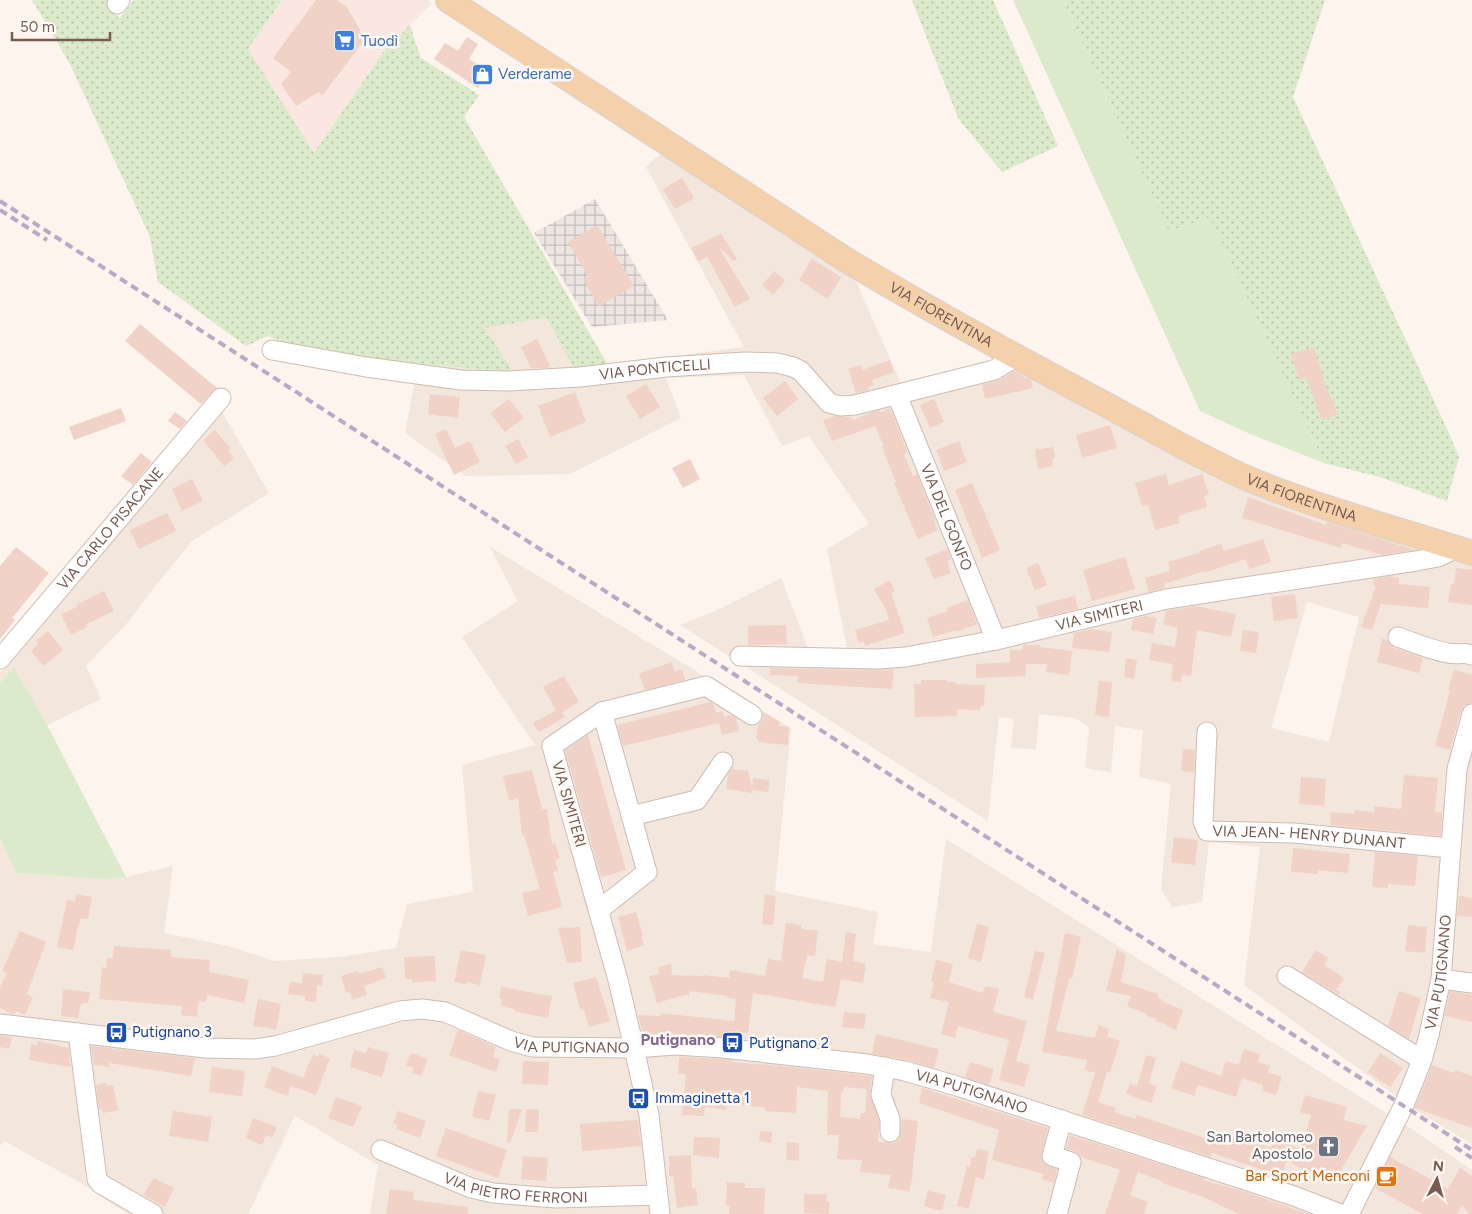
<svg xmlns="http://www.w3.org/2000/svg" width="1472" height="1214" font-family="Figtree,sans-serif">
<defs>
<pattern id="industrial-grid" width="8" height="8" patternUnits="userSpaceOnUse" patternTransform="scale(1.25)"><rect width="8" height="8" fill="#ece5e2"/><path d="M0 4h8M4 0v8" fill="none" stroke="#c4bdba"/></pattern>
<pattern id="grass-dots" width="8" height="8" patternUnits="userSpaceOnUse" patternTransform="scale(1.25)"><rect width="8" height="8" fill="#dbeacb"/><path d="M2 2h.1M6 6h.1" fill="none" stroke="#b6c1a7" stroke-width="1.8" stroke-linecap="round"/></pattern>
</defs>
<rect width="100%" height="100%" fill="#fcf4ed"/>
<!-- residential -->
<g fill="#f3e6dc" fill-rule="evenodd">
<path d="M662,152L855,279L902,386L999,360L1046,383L1472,560V1144L1415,1110L1244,985L1260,847L1209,842L1202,902L1172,907L1161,889L1171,784L1139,777L1143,730L1115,726L1111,772L1085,768L1089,727L1076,718L1039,714L1036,749L1011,748L1014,719L999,717L988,821L680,625L715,611L781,578L808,648H847L827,549L869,524L809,436L782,446L744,375L666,378L681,418L570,474L465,476L405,433L418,363L512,371L485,328L547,318L608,365L744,347L646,167ZM1307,602L1359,617L1329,742L1271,728Z"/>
<path d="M221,410L269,493L192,541L152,590L128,622L86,666L101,699L47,725L14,667L0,683V672Z"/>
<path d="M490,547L791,728L775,891L878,912L873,944L931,952L946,839L1407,1126L1472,1170V1214H370L378,1165L295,1116L248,1214H128L79,1182L4,1141L0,1146V837L16,873L105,879L126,877L173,866L164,933L228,946L275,961L340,957L396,948L407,904L473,892L462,765L535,745L462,637L518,601Z"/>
</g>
<!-- commercial -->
<path fill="#fbe7e2" d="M282,0H428L432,3L384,51L314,153L247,49Z"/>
<!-- industrial -->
<path fill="url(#industrial-grid)" d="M595,199L668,320L592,327L534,233Z"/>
<!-- grass -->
<g fill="url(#grass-dots)">
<path d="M32,0H108L119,19L134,0H282L248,49L314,153L384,51L410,25L421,58L479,95L464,117L608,365L574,368L547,318L485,328L513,372L373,359L285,343L268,336L246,346L158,282L150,237L70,64Z"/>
<path d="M912,0H993L1058,146L1002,172L958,118Z"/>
<path d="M1063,0H1325L1293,97L1448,431L1459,457L1447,501L1380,477L1324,463L1210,218L1169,232Z"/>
</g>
<!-- garden -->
<g fill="#dbeacb">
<path d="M1013,0H1063L1169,231L1210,217L1324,463L1248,433L1200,411Z"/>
<path d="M14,667L47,725L126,877L105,879L16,873L0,837V683Z"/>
</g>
<!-- building -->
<g fill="#f0d2c6" fill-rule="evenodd">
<path d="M316,0H337L347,7L365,39L322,96L319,92L296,106L281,84L291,72L273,58Z"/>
<path d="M467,37L478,44L469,59L489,72L478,88L434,59L445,43L458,51Z"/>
<path d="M682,178L694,198L675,209L663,189Z"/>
<path d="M597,225L634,286L599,306L583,280L588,277L568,242Z"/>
<path d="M721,234L737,259L734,261L718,246L750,299L735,307L707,257L698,261L691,248Z"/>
<path d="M812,259L841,277L828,299L799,280Z"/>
<path d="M774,271L785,281L773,295L762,285Z"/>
<path d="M140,324L217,388L201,404L125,341Z"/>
<path d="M537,339L550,366L547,368H531L521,347Z"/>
<path d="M1314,347L1325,384L1338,414L1322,420L1306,377L1299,380L1291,354Z"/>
<path d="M890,360L894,372L872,380L874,385L868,387L869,390L856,393L848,369L861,365L862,370Z"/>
<path d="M1014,371L1023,376L1024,379L1027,378L1031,380L1033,388L985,399L982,385L999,380Z"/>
<path d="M785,381L798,399L777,416L763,398Z"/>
<path d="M646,384L660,407L640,419L626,396Z"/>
<path d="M575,392L586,422L550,437L538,406Z"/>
<path d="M430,394L460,397L458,418L428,414Z"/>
<path d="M509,399L524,418L505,432L490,413Z"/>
<path d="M934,399L944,422L930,428L920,405Z"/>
<path d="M121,408L126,421L74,440L69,427Z"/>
<path d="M890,408L908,453L904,454L913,476L917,474L935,520L934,521L938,530L918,539L894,483L896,482L882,447L884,446L875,426L832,441L823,420L835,416L851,417L853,420L872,412L880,410L881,412Z"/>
<path d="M175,412L187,421L180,429L168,421Z"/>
<path d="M1110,425L1117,448L1082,458L1076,435Z"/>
<path d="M446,429L455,448L470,441L480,462L454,475L435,434Z"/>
<path d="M215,430L231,449L228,451L234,458L224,466L203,440Z"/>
<path d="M518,439L528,457L516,464L505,446Z"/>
<path d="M959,441L967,462L944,471L936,450Z"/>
<path d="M1053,447L1055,458L1052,459L1053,466L1038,469L1035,450Z"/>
<path d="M141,453L152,462L133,485L121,476Z"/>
<path d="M690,459L700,479L683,488L672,468Z"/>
<path d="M1166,474L1169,485L1202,474L1209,494L1204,496L1207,507L1178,516L1180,523L1155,530L1148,505L1142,506L1135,483Z"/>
<path d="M192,479L203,501L182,511L172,489Z"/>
<path d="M972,483L1000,550L982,558L955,490Z"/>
<path d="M1248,497L1326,525L1327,522L1415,550L1382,555L1342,543L1341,548L1242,518Z"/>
<path d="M167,513L176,531L139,549L130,530Z"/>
<path d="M1263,539L1271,562L1249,569L1246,559L1206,572L1205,571L1164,584L1165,588L1149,592L1145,578L1170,571L1168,562L1199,553V551L1221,544L1224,551Z"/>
<path d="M16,547L49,573L12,618L15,620L0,639V566Z"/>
<path d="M947,549L951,560L947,561L951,573L934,579L925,558Z"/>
<path d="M1125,557L1135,589L1092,601L1083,570Z"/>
<path d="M1038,563L1047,585L1035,590L1026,568Z"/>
<path d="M1456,568L1472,570V605L1448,602L1451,584H1454Z"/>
<path d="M1389,576L1399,578V584L1430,587L1428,608L1381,604L1372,630L1361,627L1376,586H1373L1374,579Z"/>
<path d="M890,580L895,591L891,593L905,633L865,646L864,642L859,643L855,630L889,620L886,609L874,589Z"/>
<path d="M104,591L114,611L85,625L87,627L71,635L61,614L77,607L76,605Z"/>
<path d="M1295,594L1298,618L1274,621L1271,597Z"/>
<path d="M1075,596L1078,609L1039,618L1036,606Z"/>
<path d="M968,600L977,624L957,632L956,630L933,637L927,618L948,611L947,608Z"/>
<path d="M1195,606L1236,614L1231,637L1197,630L1191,676L1182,675L1181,682L1171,681L1173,664L1149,660L1152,643L1175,647L1178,628L1163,624L1166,611Z"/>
<path d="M1145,616L1157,618L1153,634L1131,630L1133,619Z"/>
<path d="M786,625L787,644L748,645V626Z"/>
<path d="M1090,629L1112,632L1109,652L1072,648L1074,633Z"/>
<path d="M1243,630L1259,632L1256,653L1240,651Z"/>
<path d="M48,631L63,650L43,666L31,651L38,644L36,641Z"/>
<path d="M1382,639L1388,640L1394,648L1423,658L1419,673L1377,662Z"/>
<path d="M1023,645H1040V647L1072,651L1069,675L1046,672L1047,664H1026V676L976,678V664L1010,662V650H1023Z"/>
<path d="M1126,658L1137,660L1134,679L1124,677Z"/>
<path d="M671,662L675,672L682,669L685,680L645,690L639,674Z"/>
<path d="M770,668L877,670L894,669L892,689L797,683L798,676L770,675Z"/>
<path d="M1454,669L1472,675V703L1464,706L1461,711L1450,750L1435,746L1450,691L1448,690Z"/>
<path d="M564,676L579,702L562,712L565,717L539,732L533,723L556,710L543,687Z"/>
<path d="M921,680H947V682H956V684L985,685L984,706L981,705L980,710L957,709V716L915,717L914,684H921Z"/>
<path d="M1099,681L1112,682L1109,717L1095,715Z"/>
<path d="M711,702L714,705L716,713L723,711L724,716L730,715L736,718L739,731L722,735L719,723L623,746L617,725Z"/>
<path d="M763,712L780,722L779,726L789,727L788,745L758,742L759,740L756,739L758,725L762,721Z"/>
<path d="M588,735L626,870L601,877L565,751Z"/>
<path d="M1183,749L1195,750L1194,772L1181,771Z"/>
<path d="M732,769L748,771L752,788L753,778L770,780L768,792L752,790L753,793L726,789L728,774Z"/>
<path d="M532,770L542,809H547L552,844L555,843L560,858L555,860L558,871L553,872L562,907L528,916L522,893L540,889L524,835H522L518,798L509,800L503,776Z"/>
<path d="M1404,775L1438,778L1435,812H1442L1441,836L1330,825L1331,812L1354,814V810L1374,812V806L1401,809Z"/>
<path d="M1301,777L1326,779L1324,806L1299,804Z"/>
<path d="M1174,837L1198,840L1195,865L1171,862Z"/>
<path d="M1293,848L1350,854L1348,873L1318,870V874L1291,872Z"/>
<path d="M1375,852L1418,856L1415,886L1388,884V888L1372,887Z"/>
<path d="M76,894L92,897L88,919L81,918L79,925L78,926L73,950L57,947L67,900L75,901Z"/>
<path d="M765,895L776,896L773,925L762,924Z"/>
<path d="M1459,896L1472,898V917L1457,916Z"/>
<path d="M636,912L643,936L641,937L644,945L627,951L618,917Z"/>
<path d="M786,923L801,925V929L818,931L815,956L807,955L802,978L823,982L827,959L842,962L846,932L856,934L853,961L866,964L863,983L841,979L835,1007L753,993L748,1033L732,1031V1038L676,1034L643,1036L638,1015L661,1016L660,1013L734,1021L736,999L727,998L728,996L689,991V995H684L657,1003L649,976L660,974L658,967L671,964L672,975L703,976V975L729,978L730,970L765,976L768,959L781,961Z"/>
<path d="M977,924L989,927L981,962L968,958Z"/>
<path d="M1408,925L1427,927L1425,953L1405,951Z"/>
<path d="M580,927L582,962L567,963L558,928Z"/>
<path d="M20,931L46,942L27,994L33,997L25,1015L16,1011L15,1014H12L0,1008V988L7,973L2,971Z"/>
<path d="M1065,933L1081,937L1072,979H1069L1056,1031L1095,1038L1099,1025L1109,1029L1107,1037L1120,1041L1110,1073L1107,1072L1098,1102L1116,1108L1114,1112L1135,1119L1137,1115L1229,1146L1232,1136L1271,1148L1274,1140L1301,1149L1311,1115L1300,1112L1305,1095L1347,1107L1343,1120L1367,1126L1340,1172L1335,1170L1333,1175L1326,1173L1323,1182L1287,1160L1282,1176L1212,1153L1211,1157L1082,1115L1095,1073L1084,1070L1088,1060L1042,1052Z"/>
<path d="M114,946L171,950V957L210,960L209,972L249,980L244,1003L207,995L206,1002L199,1001L197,1017L181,1015L182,1006L99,999L102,967L106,968L107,958H113Z"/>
<path d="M1117,949L1126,955L1121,982L1158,994V998L1163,1000V1002L1183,1010L1176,1030L1166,1026V1024L1156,1021L1157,1019L1146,1016L1147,1014L1127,1006L1131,996L1106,991Z"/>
<path d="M461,950L486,955L480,985L467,982L466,984L454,982Z"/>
<path d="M1316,950L1328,958L1324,965L1344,978L1336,990L1340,992L1339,995L1302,972Z"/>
<path d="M1035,951L1045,953L1033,999L1024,997Z"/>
<path d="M435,956L436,981L412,982V979H405L404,957Z"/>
<path d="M936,960L953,964L949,982L983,993L985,986L999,989L993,1012L1027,1021L1016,1061L1030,1065L1024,1087L999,1080L1009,1040L958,1026L955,1038L941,1034L949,1002L930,998L934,982L931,981Z"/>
<path d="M382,967L386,978L364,986L367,995L352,1000L350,992L346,993L341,976L358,971L359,974Z"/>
<path d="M303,973L323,975L322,986L317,985L316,1002L305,1001V996L288,994L290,982L302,983Z"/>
<path d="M596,977L610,1021L589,1027L583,1008L580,1009L573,983Z"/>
<path d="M501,987L552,996L548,1018L522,1013L515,1011V1009L501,1006L502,999L499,998Z"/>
<path d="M63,989L90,992L88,1003H81L78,1018L61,1016Z"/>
<path d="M1399,991L1421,998L1409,1039L1388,1026Z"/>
<path d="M1450,991L1472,995V1022L1444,1016Z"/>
<path d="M258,999L281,1004L276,1029L253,1026Z"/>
<path d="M844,1012L866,1014L864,1029L842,1027Z"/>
<path d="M458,1030L496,1047L493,1057L500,1059L496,1072L449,1055Z"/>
<path d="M876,1034L939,1049L934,1068L907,1060L872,1054Z"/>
<path d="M0,1035L12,1037L9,1049L0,1047Z"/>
<path d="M38,1041L69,1048L70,1067L29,1060L31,1044L37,1045Z"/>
<path d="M91,1046L195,1058L191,1076L109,1063L110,1067L94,1065Z"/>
<path d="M368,1047L389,1053L382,1077L350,1067L354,1050L366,1053Z"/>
<path d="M1244,1049L1260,1054L1258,1062L1270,1066L1268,1072L1282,1077L1276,1095L1262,1091L1263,1085L1242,1078L1236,1097L1198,1085L1194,1096L1171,1088L1181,1061L1221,1076L1226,1061L1239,1065Z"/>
<path d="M411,1053L428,1059L421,1076L412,1073L414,1068L406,1065Z"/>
<path d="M1380,1053L1403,1068L1390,1087L1368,1072Z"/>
<path d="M313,1054L318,1057L319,1054L330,1058L316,1095L291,1086L287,1096L264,1087L272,1066L303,1078Z"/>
<path d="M1146,1055L1156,1058L1149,1083L1157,1086L1151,1103L1126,1094L1130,1084L1137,1086Z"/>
<path d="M679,1057L722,1059L732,1060V1062L780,1066L872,1076L870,1094L879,1121L878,1142L895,1143L900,1136L902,1119L918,1121L912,1175H913L909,1191L888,1188L891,1175L860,1172L862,1160L837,1159L839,1135H827L828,1091L797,1087L796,1113L765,1111V1108L727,1103L726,1110L705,1107L704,1116L682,1115L686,1074H678ZM844,1087L867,1089L865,1113H861L860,1119L840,1117L841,1092L843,1093Z"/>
<path d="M523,1061L549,1062L548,1085L522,1084Z"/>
<path d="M970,1062L994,1069L989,1085L965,1077Z"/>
<path d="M1432,1065L1454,1073L1455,1070L1472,1076V1128L1415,1108Z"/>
<path d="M212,1067L245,1071L242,1096L209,1092Z"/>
<path d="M107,1083L106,1086L113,1085L118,1110L103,1113L102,1109L99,1110L96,1085Z"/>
<path d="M922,1088L1048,1128L1041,1158L1044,1164L1057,1169L1054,1183L1042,1179L1044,1174L992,1160L999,1130L919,1103Z"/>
<path d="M478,1091L496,1095L489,1121L472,1117Z"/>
<path d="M336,1097L362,1106L353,1127L328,1118Z"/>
<path d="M509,1109H522L510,1143L507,1142Z"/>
<path d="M526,1109L539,1110L538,1132H525Z"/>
<path d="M173,1111L212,1117L208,1142L169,1136Z"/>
<path d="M398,1111L426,1121L420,1138L396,1129L398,1125L393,1123Z"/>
<path d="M253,1118L277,1127L272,1138L266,1135L262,1145L246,1138Z"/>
<path d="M638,1120L641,1146L582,1151L580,1124Z"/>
<path d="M446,1128L507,1150L498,1178L436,1156Z"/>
<path d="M760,1131L772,1132L771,1143L759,1141Z"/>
<path d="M1070,1135L1204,1178L1203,1180L1242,1191L1309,1214H1238L1203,1197L1168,1185L1162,1183V1181L1138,1172L1130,1195L1148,1202L1144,1214H1105L1120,1170L1081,1157L1075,1151L1066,1149Z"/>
<path d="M694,1137L720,1138L719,1158L693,1155Z"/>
<path d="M787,1142L799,1143V1161L786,1160Z"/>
<path d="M977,1149L989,1151L984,1179L976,1177L969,1209L957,1206L967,1166L970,1167L971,1157L975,1158Z"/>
<path d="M691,1155L692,1189L696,1188L698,1205L677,1208L673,1176H669V1156Z"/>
<path d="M523,1156L548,1158L546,1181L521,1179Z"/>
<path d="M1390,1157L1448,1189L1460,1168L1472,1176V1214H1469L1462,1205L1457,1214H1423L1375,1188Z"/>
<path d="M154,1178L174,1188L165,1207L143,1195Z"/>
<path d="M727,1182L745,1183V1188H765L764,1214H729L730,1205H726Z"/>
<path d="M390,1189L414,1192L413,1200L468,1207V1214H386Z"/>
<path d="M928,1190L946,1195L942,1211L924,1206Z"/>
<path d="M804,1194H827L826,1201H829V1214L804,1213Z"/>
</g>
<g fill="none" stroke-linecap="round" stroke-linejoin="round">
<defs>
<g id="minor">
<path d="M117,4L120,0"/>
<path id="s1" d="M272,350L366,367L461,380L508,381L580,377L666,367L745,362L777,363L793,367L801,371L829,403L841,406L855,405L994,370L1016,357"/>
<path id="s2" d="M897,395L996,640"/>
<path d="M1398,637C1414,643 1431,650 1448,653C1456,655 1464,652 1472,655"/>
<path id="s3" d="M740,656L877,659L906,657L996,640L1167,599L1416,561L1438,557L1456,548"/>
<path id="s4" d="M0,659L221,398"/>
<path id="s5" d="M1207,732L1203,822L1207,831L1294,833L1450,848"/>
<path d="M631,816L697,800L723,762"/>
<path d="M599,910L647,872L602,712"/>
<path d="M1287,976L1422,1060"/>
<path d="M1441,979L1472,983"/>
<path id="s6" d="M0,1024L205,1048L255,1049L275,1046L400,1011L422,1009L445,1012L511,1041L532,1047L634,1048L675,1045L723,1048L867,1064L905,1071L957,1086L1294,1196L1341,1214"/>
<path d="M78,1033L97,1179L101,1184L153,1214"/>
<path d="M885,1067L881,1095L890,1119V1132"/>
<path id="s7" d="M381,1150L471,1188L493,1193L556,1198L657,1195"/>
<path d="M660,1214L649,1115L634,1048L618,980L552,746L602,712L706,686L752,715"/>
<path d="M1057,1214L1071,1162L1052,1156L1062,1120"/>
<path id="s8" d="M1349,1214L1404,1105L1422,1060L1429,1035L1441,979L1457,769L1472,714"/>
</g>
<g id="major">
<path id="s9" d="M448,0L843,258C928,309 1014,356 1101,402C1150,428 1198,457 1249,479C1321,509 1398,529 1472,553"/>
</g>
</defs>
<!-- minor casing -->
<use href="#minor" stroke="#cebcb2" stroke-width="21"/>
<!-- major casing -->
<use href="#major" stroke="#d9d1ce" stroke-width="26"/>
<!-- minor -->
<use href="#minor" stroke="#fff" stroke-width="19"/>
<!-- major -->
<use href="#major" stroke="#f5d1ab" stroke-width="24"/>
<!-- rail -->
<g stroke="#b6aac7" stroke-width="4" stroke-dasharray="8 5" stroke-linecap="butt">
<path d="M0,201L1472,1150"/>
<path d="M0,210L47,240"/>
<path d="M1455,1147L1472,1158"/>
</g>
</g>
<!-- icons -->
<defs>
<symbol id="supermarket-square" viewBox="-11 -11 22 22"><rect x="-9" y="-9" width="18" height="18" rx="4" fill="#3f7fe0" stroke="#fef9f4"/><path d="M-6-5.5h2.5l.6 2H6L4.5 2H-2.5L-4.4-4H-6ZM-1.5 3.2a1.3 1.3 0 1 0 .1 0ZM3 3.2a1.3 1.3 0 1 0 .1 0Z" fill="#fff"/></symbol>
<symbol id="shop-square" viewBox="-11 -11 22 22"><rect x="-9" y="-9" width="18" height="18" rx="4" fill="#3f7fe0" stroke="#fef9f4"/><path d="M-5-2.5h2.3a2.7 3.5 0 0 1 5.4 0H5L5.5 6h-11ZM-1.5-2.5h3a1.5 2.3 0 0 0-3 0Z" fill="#fff"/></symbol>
<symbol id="bus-square" viewBox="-11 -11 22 22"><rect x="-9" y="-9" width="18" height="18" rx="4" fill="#1a4fb4" stroke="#fef9f4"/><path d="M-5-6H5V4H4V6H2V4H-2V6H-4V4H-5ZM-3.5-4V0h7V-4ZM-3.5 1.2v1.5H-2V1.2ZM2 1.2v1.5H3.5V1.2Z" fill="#fff"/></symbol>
<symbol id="church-square" viewBox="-11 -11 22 22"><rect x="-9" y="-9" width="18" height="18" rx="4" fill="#6b7280" stroke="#fef9f4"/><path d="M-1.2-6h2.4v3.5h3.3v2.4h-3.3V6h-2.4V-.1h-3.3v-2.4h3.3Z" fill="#fff"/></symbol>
<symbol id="cafe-square" viewBox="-11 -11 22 22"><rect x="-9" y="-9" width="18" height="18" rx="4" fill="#e8710a" stroke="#fef9f4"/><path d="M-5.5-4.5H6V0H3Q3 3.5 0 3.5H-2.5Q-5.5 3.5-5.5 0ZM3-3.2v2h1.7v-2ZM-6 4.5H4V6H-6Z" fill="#fff"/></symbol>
</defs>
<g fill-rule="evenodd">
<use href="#supermarket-square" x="332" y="28" width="25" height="25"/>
<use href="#shop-square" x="470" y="62" width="25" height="25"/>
<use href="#bus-square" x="104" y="1020" width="25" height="25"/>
<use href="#bus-square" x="720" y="1030" width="25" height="25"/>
<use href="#bus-square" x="626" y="1086" width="25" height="25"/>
<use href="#church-square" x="1316" y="1134" width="25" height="25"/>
<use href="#cafe-square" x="1374" y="1164" width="25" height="25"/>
</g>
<g text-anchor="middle" stroke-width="5" stroke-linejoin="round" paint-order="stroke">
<!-- shop labels -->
<g font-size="15" fill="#366cbe" stroke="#fef9f4" text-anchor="start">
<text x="361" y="46">Tuodì</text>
<text x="498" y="79">Verderame</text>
</g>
<!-- street labels -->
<g font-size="15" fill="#775a50" stroke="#fef9f4">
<text dy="5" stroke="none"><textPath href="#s9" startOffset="585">VIA FIORENTINA</textPath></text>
<text dy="5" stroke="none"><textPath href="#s1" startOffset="386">VIA PONTICELLI</textPath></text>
<text dy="5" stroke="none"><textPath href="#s9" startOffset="990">VIA FIORENTINA</textPath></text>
<text dy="5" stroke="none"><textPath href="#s2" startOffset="132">VIA DEL GONFO</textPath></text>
<text dy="5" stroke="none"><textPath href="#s4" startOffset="171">VIA CARLO PISACANE</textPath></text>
<text dy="5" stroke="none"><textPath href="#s3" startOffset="364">VIA SIMITERI</textPath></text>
<text transform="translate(569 804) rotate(74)" y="5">VIA SIMITERI</text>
<text dy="5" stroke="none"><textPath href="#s5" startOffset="202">VIA JEAN- HENRY DUNANT</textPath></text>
<text dy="5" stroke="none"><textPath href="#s8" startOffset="260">VIA PUTIGNANO</textPath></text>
<text dy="5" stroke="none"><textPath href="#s6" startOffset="585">VIA PUTIGNANO</textPath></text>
<text dy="5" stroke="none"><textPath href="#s6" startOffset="990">VIA PUTIGNANO</textPath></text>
<text dy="5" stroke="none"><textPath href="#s7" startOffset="142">VIA PIETRO FERRONI</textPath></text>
</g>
<!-- transit labels -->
<g font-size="15" fill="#164399" stroke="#fef9f4" text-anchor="start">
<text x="132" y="1037">Putignano 3</text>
<text x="749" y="1048">Putignano 2</text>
<text x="655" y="1103">Immaginetta 1</text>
</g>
<!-- worship labels -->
<g font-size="15" fill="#5b616d" stroke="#fef9f4" text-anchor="end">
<text x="1313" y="1142">San Bartolomeo<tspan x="1313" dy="17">Apostolo</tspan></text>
</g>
<!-- food labels -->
<g font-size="15" fill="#c56008" stroke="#fef9f4" text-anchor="end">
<text x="1370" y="1181">Bar Sport Menconi</text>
</g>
<!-- neighbourhood labels -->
<g font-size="16" font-weight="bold" fill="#7f6891" stroke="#fef9f4">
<text x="678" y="1045">Putignano</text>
</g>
</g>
<!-- north arrow -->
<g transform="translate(1437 1179) rotate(6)" stroke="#fef9f4" stroke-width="4" paint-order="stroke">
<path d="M0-4L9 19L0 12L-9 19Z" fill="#775a50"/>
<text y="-8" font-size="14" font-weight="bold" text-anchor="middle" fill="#775a50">N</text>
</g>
<!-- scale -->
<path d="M12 32v8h98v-8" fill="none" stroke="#775a50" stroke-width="2.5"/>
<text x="20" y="32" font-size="15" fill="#775a50" stroke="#fef9f4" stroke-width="4" paint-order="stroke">50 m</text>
</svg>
